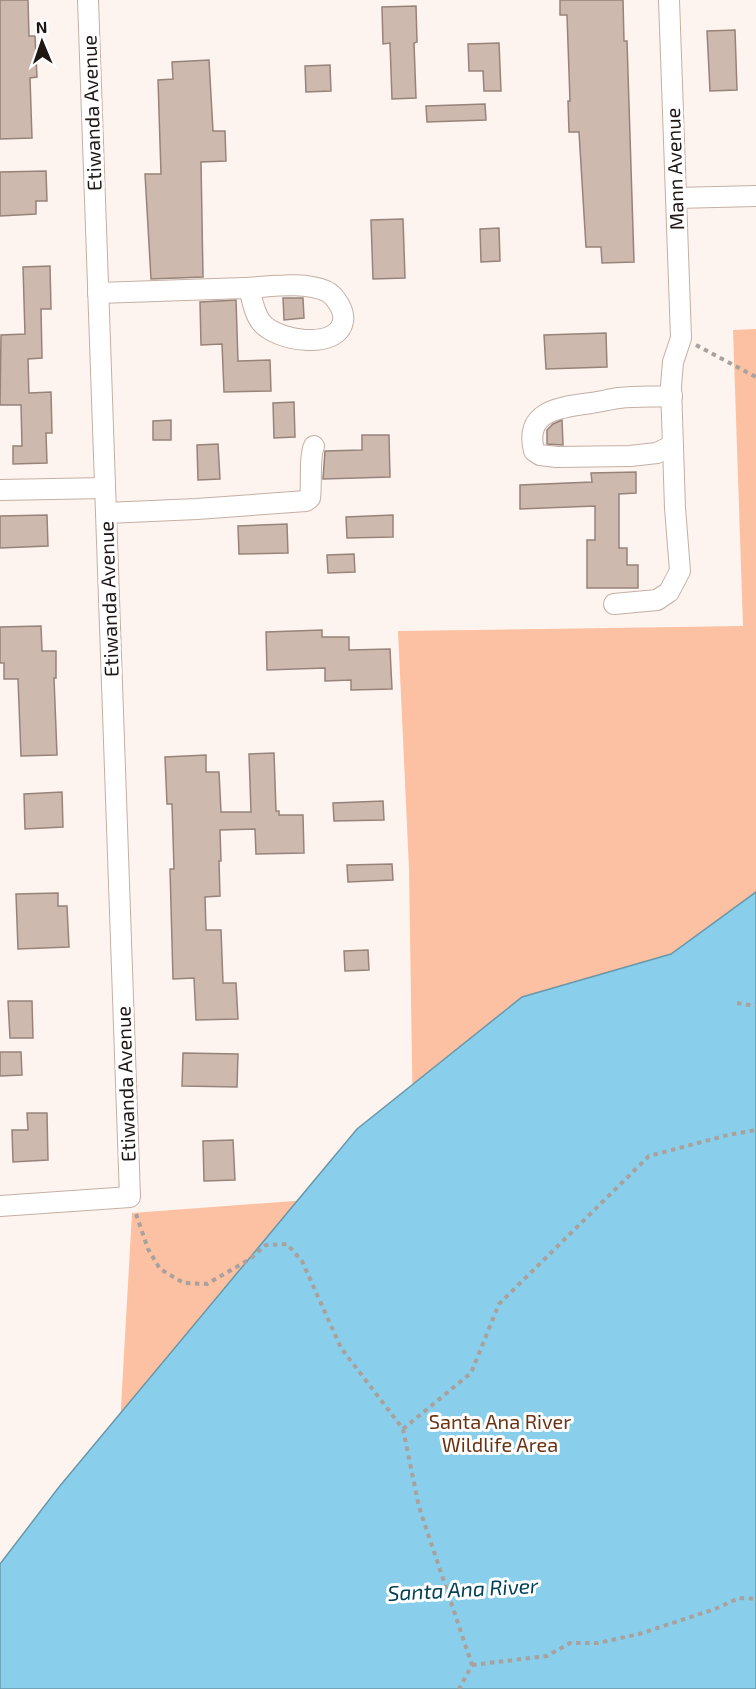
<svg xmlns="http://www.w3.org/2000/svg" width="756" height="1689" font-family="'Exo 2',sans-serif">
<rect width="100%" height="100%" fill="#fdf4f0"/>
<!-- green -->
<path fill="#fcc1a2" d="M756,329V1689H105L132,1213L414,1192L409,869L398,631L743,626L733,330Z"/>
<!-- water -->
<path fill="#89cfeb" stroke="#6998aa" stroke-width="1.5" d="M756,892V1689H0V1564L59,1487L357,1129L522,997L671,954Z"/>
<!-- building -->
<g fill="#ceb9ae" stroke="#978379" stroke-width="1.5">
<path d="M0,0H28L29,36H35L37,77L30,78L32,138L0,139Z"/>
<path d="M560,0H623L624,41H627L634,262L602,263L601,247H586L579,132H569L568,101H570L567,15H560Z"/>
<path d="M416,6L417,42L414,43L416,98L392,99L390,43L383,44L382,7Z"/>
<path d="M735,30L737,90L710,91L707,31Z"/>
<path d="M499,43L501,91H484L483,71H469L468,44Z"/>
<path d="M209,60L213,131H225L226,161L201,162L203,277L151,279L145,174H161L158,80L173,79L172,62Z"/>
<path d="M330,65L331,91L306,92L305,66Z"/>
<path d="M485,104L486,120L427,122L426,106Z"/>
<path d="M46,171L47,201H36V214L0,216V172Z"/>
<path d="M403,219L405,278L373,279L371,220Z"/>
<path d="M499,228L500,261L481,262L480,229Z"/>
<path d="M50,266L51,309H41L42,358L28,359L29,393L51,392L52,433H46L47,463L13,464V446H22L21,405H0L1,335L25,334L23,267Z"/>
<path d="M283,298H303L304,318L284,320Z"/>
<path d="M236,300L238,361L270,360L271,391L224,392L222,344L201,345L200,302Z"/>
<path d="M606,333L607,367L546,369L544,335Z"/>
<path d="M294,402L295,437L274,438L273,403Z"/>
<path d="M171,420V440H153V421Z"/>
<path d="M562,420L563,445L547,444V430L553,424Z"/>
<path d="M362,435H389L390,477L323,479L325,451L362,450Z"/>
<path d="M218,444L220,479L198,480L197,445Z"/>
<path d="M636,472V493L619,494V548H627V565H638V588H587V540H595V506L520,509V485L592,482L591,473Z"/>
<path d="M47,515L48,546L0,548V516Z"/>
<path d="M393,515V537L347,538L346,517Z"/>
<path d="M287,524L288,553L239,554L238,526Z"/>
<path d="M354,554L355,572L328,573L327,555Z"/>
<path d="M41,626L42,651H56V678H54L57,755L21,756L18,679H4V663H0V627Z"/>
<path d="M322,630V637H349V650L390,649L392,689L351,690V680L325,681V668L267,670L266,632Z"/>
<path d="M274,753L276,811H279V815H303L304,853L256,854L255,829L220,830L221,861H219L220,896L205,897L206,930H221L223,983H236L238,1019L196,1020L194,978L173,979L170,869H174L172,804H167L165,757L206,755V772H219L221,812H251L249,754Z"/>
<path d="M62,792L63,827L25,829L24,794Z"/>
<path d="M383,801L384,820L334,821L333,803Z"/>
<path d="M392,864L393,880L348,882L347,865Z"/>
<path d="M58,893V906H67L69,947L18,949L16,894Z"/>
<path d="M368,950L369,970L345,971L344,951Z"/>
<path d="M8,1001H32L33,1038H10Z"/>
<path d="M0,1052H21L22,1075L0,1076Z"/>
<path d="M183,1053L238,1054L237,1087L182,1086Z"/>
<path d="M27,1113H47L48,1160L13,1162L12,1130H28Z"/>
<path d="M233,1140L235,1180L204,1181L203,1141Z"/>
</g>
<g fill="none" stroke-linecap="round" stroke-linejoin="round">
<defs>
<g id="minor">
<path d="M676,198L756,196"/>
<path d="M98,293C147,291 196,290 244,288C270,287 302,281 326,291C335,295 345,311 343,321C338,351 275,341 261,322C254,313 252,299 249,288"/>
<path d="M672,396C654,397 637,396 619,398C610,399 601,402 591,403C561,407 524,410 534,451L540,455L557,457L630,456L657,453L673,445"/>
<path d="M0,490L105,488"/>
<path d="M106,513L197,509L306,501L310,498C312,484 309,457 314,446"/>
<path d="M614,604L657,600L669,592L680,571L675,508L671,386L673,362L681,338L669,0"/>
<path d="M0,1206L130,1197L88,0"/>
</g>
</defs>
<!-- minor casing -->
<use href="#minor" stroke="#c4afa4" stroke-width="22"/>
<!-- path -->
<g stroke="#a9a19d" stroke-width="4" stroke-dasharray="4.5 4.5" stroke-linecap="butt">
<path d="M696,345L756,377"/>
<path d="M737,1003L756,1006"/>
<path d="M136,1214L148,1249L160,1269L184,1283L207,1284L250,1259L266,1245L287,1244L302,1261L341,1348L403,1429L419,1507L472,1665L459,1689"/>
<path d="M403,1429L471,1373L499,1304L649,1156L728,1135L756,1130"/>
<path d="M472,1665L547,1656L570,1643H598L639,1634L715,1609L739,1598L756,1599"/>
</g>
<!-- minor -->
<use href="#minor" stroke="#fff" stroke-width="20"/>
</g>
<g text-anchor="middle" stroke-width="6" stroke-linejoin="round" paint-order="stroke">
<!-- street labels -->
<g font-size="20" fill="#1f1714" stroke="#fff">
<text transform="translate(92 113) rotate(-92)" y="7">Etiwanda Avenue</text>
<text transform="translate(675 169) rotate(-92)" y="7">Mann Avenue</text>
<text transform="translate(109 599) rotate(-92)" y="7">Etiwanda Avenue</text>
<text transform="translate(126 1084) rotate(-92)" y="7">Etiwanda Avenue</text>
</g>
<!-- park labels -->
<g font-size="20" fill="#693313" stroke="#fff">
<text x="500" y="1429">Santa Ana River<tspan x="500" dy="23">Wildlife Area</tspan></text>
</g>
<!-- water labels -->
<g font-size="21" font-style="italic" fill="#004155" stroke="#fff">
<text transform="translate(463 1590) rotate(-3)" y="7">Santa Ana River</text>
</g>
</g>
<!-- north arrow -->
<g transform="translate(42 42) rotate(358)" stroke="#ffffff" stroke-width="4.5" paint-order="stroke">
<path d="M0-4.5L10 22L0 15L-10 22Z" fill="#1f1714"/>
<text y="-9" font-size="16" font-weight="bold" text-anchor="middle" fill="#1f1714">N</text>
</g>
</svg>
